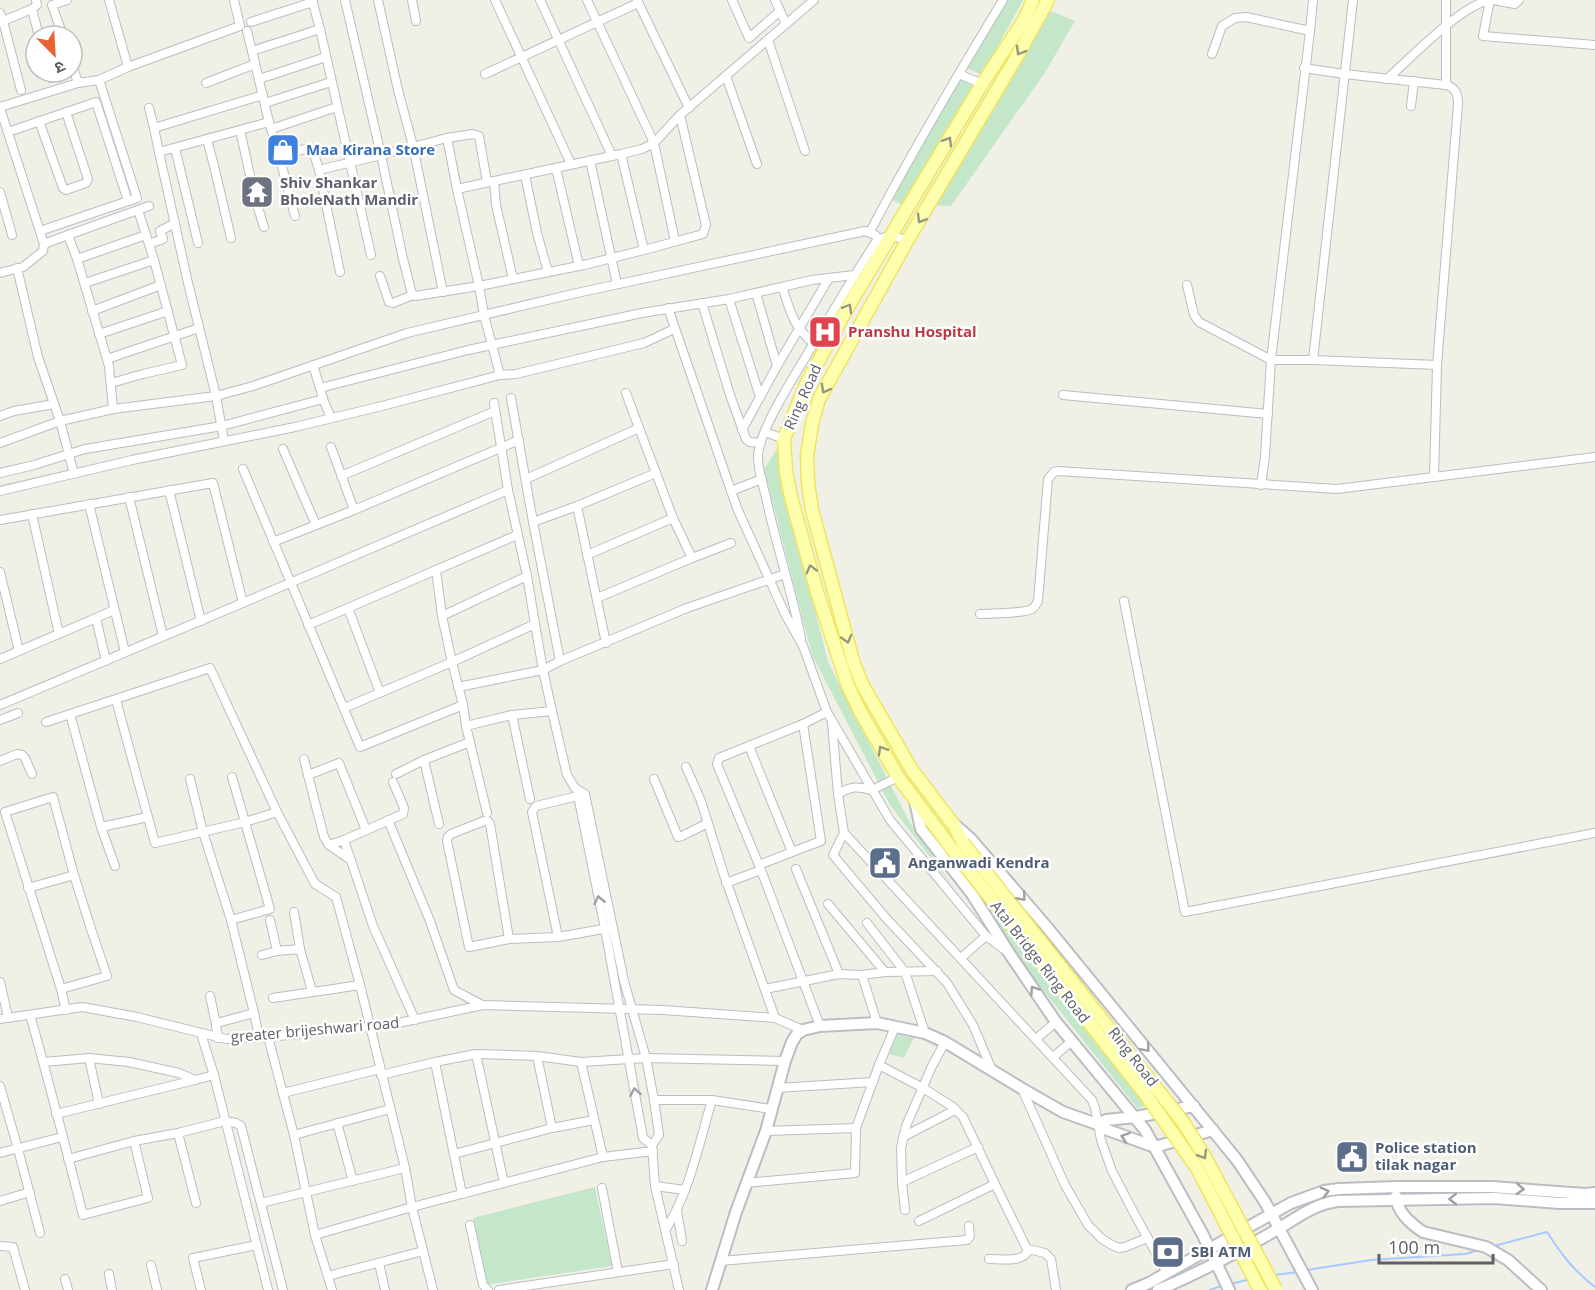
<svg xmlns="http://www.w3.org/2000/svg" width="1595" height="1290" font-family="'Open Sans','Noto Sans Devanagari',sans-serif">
<rect width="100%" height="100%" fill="#f0f0e7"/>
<!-- green -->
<g fill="#c4e7ca">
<path d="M1003,0H1023L982,75L963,66Z"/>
<path d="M1044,8L1075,21L1046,71L951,206L929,205Z"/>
<path d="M959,74L982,84L908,208L888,198Z"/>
<path d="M778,447L790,510L828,662L909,821L957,892L890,805L812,655L764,469Z"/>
<path d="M961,869L1153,1102L1138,1109L1016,956Z"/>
<path d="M897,1035L914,1038L904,1058L889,1054Z"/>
<path d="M595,1187L612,1266L485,1285L473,1218Z"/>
</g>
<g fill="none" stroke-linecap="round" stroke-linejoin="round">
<!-- stream -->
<g stroke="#a8c9ff" stroke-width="2">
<path d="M1494,1246L1547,1232C1562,1255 1573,1270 1595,1287"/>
<path d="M1307,1270L1371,1260L1465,1254L1479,1250"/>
<path d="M1274,1275L1298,1272"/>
<path d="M1230,1284L1251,1279"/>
<path d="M1210,1290L1224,1285"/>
</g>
<defs>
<g id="street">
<path d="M36,0L37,5L32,9L39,36"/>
<path d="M312,0L320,29"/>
<path d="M345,0L381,155L447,138L457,189"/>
<path d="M378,0L398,90L413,146L443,292"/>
<path d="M412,0L416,21"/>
<path d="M495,0L571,164"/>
<path d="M540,0L612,156"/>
<path d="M587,0L654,143L642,149L621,154L457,189L479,286L584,265L644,250L703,234L706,225L680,115L814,0"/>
<path d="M637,0L689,108"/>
<path d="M732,0L749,38L780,11"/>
<path d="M775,0L786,24"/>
<path d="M1490,0L1483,36L1595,45"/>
<path d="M1493,0L1515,4L1519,0"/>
<path d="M0,13L3,21"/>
<path d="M251,22L313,2"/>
<path d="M247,31L252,51"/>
<path d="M1310,31L1313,0"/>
<path d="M63,36L52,5L67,0"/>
<path d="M768,40L805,151"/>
<path d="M1212,54L1222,26L1235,18L1246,17L1310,31L1271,360L1265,456L1261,485"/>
<path d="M128,67L240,26L234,0"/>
<path d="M1304,68L1344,74L1446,85C1456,88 1458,94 1458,104L1437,365L1434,477"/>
<path d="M49,72L51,78"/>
<path d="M485,74L638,3"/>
<path d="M959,74L982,84"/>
<path d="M726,76L757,164"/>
<path d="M259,79L326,57"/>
<path d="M1387,79C1412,57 1458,8 1489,0"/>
<path d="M78,83L99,80"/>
<path d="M206,83L255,64"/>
<path d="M1446,85V0"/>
<path d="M21,90L3,21L32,9"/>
<path d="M265,103L331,82"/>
<path d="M1411,106L1414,81"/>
<path d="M0,107L78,83L72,64"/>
<path d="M0,108L44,244L43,251L23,267L0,273"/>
<path d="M149,108L154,128"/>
<path d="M39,121L63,188L66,190L86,183L88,179L66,112"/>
<path d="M269,122L252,51L320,29L371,255"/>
<path d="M271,129L337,107"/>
<path d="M240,130L255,198L264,227"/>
<path d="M8,132L96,102L128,201"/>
<path d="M447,138L473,134L479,136L487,182"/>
<path d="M207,139L215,170L231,238"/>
<path d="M175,148L198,243"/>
<path d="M159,152L154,128L263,95"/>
<path d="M621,154L644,250"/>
<path d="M279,155L295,216"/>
<path d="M590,160L617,284"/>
<path d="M556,168L579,266"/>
<path d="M319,170L340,272"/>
<path d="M525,175L537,233L548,272"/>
<path d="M494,181L496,205L513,279"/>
<path d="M0,192L12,235"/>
<path d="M138,210L154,260"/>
<path d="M40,231L137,198L99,80L128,67L109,0"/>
<path d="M870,232C911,153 957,76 1003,0"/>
<path d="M675,241L654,143L680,115"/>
<path d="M44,244L68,235"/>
<path d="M149,244L163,239L160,231L175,223"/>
<path d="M77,259L68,235L149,206"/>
<path d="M17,268L38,357L60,421L74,474"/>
<path d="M380,276L389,302L393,303L413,295"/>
<path d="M85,283L154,260L182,365L143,374L111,383"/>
<path d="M1187,285L1194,315L1199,322L1271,360H1313L1437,365"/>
<path d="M782,287C791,312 792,325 814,344"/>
<path d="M756,293L777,366"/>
<path d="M729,299L760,397"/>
<path d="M702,303L730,395L746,439L750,442L761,443"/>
<path d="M668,308L737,508L785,614L803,646L827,712L890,820L986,936L1005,950"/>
<path d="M92,311L161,285"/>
<path d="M99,334L168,311"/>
<path d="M107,359L199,328"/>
<path d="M1313,360L1353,0"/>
<path d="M313,365L320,388"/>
<path d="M500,375L516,374L644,343L674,329"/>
<path d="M626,393L639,428"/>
<path d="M1063,395L1268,414"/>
<path d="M511,398L533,522L560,661"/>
<path d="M323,399L331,418"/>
<path d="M494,403L508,490"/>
<path d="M113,409L109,366L77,259L146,235"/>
<path d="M0,416L14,411L54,404"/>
<path d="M742,430L777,366L829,278"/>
<path d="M765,432L784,439"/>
<path d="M0,443L60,421L113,409L216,396L253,386L407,333L577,293L865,231L875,235L878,239L892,235L907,241"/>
<path d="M331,447L354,510"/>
<path d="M283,449L316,525"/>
<path d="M243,469L360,747L463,705L466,726L487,813"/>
<path d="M0,473L34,465L85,449L222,426L323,399L320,388L468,350L642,313L729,299L812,280L854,275"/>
<path d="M341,476L495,411"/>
<path d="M526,479L639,428L673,518L587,555"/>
<path d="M169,490L201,621"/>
<path d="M0,491L132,460L295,427L382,406L500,375L484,315L479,286L415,296L412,294L403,259L381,155L319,170L313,151L310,148L279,155L269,122L159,152L188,283L216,396L224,441"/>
<path d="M731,491L762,479"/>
<path d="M129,497L163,636"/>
<path d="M89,504L125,652"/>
<path d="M577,506L656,473"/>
<path d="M32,514L59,634"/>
<path d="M0,520L213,483L243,603"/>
<path d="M533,522L577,506L606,643"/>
<path d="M273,542L354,510L519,440"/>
<path d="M692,558L731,543"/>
<path d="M436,570L517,535"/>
<path d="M0,572L19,651"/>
<path d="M597,598L692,558L673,518"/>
<path d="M1124,601L1185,912L1595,833"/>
<path d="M348,608L436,570L442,616L452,662L535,624L527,576L442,616"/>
<path d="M980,614C992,613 1023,614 1032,609C1036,606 1036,605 1038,601L1048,479L1054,472L1058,471L1337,489L1595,457"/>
<path d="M535,624L543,670L560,661L687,608L785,574"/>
<path d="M308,625L348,608L380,693"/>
<path d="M801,638C792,592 777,548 767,502C764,487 758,472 758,457C758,431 795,376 809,351C832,314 853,276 878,239"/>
<path d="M0,659L96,618"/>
<path d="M106,661L96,618L114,610"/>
<path d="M458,687L543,670L552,711L512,715L466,726"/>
<path d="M116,700L155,843L245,822L277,812"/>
<path d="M0,705L290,583L508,490L527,576"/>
<path d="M344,708L452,662L463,705"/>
<path d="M552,711L567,775L575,788L583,793"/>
<path d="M70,714L101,827L148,817"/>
<path d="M512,715L530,799"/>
<path d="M0,720L18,713"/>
<path d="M46,722L210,668L277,812L315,884L336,897L360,985"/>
<path d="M832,723L838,794L844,833L1092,1100L1095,1108L1101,1140L1112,1171L1135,1215L1167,1273"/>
<path d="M749,746L792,852L759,865L719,769L717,764L719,758L803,724L827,712"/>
<path d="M304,759L308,775"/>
<path d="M424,760L439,824"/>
<path d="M0,761L17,754L22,755L25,758L32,774"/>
<path d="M686,767L701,801L724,875L775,1018"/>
<path d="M396,774L424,760L470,742"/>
<path d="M232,777L270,909L231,920L254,1013"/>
<path d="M190,779L203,832L231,920"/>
<path d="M654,779L678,837L682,836L708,823"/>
<path d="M580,792L578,796L605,929L643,1138L652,1145"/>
<path d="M585,794L624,981L646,1058L654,1100L659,1135L652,1145L655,1186L679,1290"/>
<path d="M838,794C852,786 856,786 872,790L898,777"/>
<path d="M388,820L430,921L454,990L482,1005"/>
<path d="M484,821H488L490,824L509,939L469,947L447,841L448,837L451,834Z"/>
<path d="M101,827L115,866"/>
<path d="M366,830L339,763L308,775L324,837L329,845L344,840L373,926L415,1020"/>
<path d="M844,833L833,855L843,867L886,918L947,983L973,1025L992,1070"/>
<path d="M344,840L403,814L404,808L393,782"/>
<path d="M329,845L351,860"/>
<path d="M792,852L821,841L803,724"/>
<path d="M796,869L839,974"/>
<path d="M726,883L761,870L820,1026"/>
<path d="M28,888L74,875L91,929L107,976L61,989"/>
<path d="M828,904L885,972"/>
<path d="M294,912L300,949"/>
<path d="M270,920L277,951"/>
<path d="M867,923L905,972L925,1033"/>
<path d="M558,937L609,928"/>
<path d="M509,939L558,937L532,812L536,806L582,795"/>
<path d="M262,955L277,951L300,949L312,991"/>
<path d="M961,958L986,936"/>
<path d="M862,975L877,1023"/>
<path d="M0,982L8,1017"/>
<path d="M765,989L839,974L862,975L885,972L937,971"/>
<path d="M210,996L216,1024"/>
<path d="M273,998L360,985L405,1168L412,1207L433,1290"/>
<path d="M66,1010L61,989L5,812L53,797L74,875"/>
<path d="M30,1015C49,1081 66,1149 83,1215L148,1198L134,1141L68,1159"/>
<path d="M0,1019L82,1007L137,1017L226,1039L268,1037L389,1025L483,1005L663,1010L775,1018L803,1030"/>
<path d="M895,1027L879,1065L923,1088L953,1107L963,1117L995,1184L919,1221"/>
<path d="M201,1034L214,1075L268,1290"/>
<path d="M268,1037L294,1135L315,1235L332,1290"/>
<path d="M218,1038L216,1026L217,1023L254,1013L259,1037"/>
<path d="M1036,1039L1056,1022"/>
<path d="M945,1042L932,1066L906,1126L901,1148L902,1182L978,1147"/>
<path d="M476,1054L504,1183"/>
<path d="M537,1056L552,1128"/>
<path d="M1053,1057L1072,1041"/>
<path d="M89,1058L99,1104"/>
<path d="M44,1062L89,1058L129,1062L179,1073L195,1080L214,1075"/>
<path d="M435,1062L462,1194"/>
<path d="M581,1062L603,1157"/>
<path d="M381,1075L435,1062L476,1054L537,1056L581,1062L646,1058L785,1061"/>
<path d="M0,1086L18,1149L40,1233"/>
<path d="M777,1088L873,1082"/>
<path d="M1022,1089L1065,1185L1088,1225L1102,1239L1112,1245L1119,1248L1125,1247L1147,1238"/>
<path d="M283,1093L380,1069"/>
<path d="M654,1100H712L771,1109"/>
<path d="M56,1114L195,1080"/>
<path d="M337,1123L353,1181"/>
<path d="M766,1131L856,1128"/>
<path d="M178,1133L196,1203"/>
<path d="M294,1135L390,1109"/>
<path d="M903,1137L955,1110"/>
<path d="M134,1141L178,1133L225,1121L236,1123L241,1126L283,1290"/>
<path d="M0,1153L62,1137"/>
<path d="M454,1154L552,1128L594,1120"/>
<path d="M902,1182L905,1210"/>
<path d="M746,1183L855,1173L856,1128L879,1065"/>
<path d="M655,1186L685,1190"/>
<path d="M602,1188L618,1272"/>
<path d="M0,1201L30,1192"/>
<path d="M261,1203L405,1168"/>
<path d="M677,1211L682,1241"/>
<path d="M470,1225L483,1285L488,1290"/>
<path d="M666,1229C690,1191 699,1143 712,1100"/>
<path d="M315,1235L412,1207L603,1157L653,1151"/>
<path d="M0,1246L13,1247L25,1290"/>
<path d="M1028,1249L1045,1253L1051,1259L1056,1290"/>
<path d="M989,1259C1001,1259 1022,1263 1028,1251L995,1184"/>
<path d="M721,1261L967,1240L970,1236L969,1226"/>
<path d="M379,1263L385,1290"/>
<path d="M151,1265L157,1290"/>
<path d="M109,1274L112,1290"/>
<path d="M328,1276L423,1251"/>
<path d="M65,1279L68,1290"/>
<path d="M201,1290L193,1258L257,1245"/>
<path d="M499,1290L674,1264"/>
</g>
<g id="secondary">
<path d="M915,801L921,829L972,894L1009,953L1056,1022L1145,1130L1203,1235L1229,1290"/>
<path d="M954,824L970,838L1046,926L1237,1160L1265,1202L1312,1290"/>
<path d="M1097,1124L1106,1120L1136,1117L1194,1106"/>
<path d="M1396,1196C1397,1212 1410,1223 1423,1232L1486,1247L1508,1260L1541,1290"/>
<path d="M712,1290L736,1212L766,1131L785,1061L792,1042L797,1034L803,1030L820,1026L877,1023L925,1033L945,1042L1021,1088L1063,1112L1097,1124L1105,1129L1155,1147L1213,1130"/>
<path d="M1132,1290L1149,1283L1291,1203L1324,1191L1339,1189L1397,1187H1492L1585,1194L1595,1193"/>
<path d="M1158,1290C1197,1274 1234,1254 1271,1233C1293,1221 1312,1204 1338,1201L1494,1198L1559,1203H1595"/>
</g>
<g id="primary">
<path d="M963,843L953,824L912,770L862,684L853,661L812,510L808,483L807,456L812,424L819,399L907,241L1016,58L1048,0"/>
<path d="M952,849L898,777L861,713L848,686L817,592L791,497L786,472L784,439L806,384L848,307L982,84L1024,20L1033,0"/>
</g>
</defs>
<!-- street casing -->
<use href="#street" stroke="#bbbdc2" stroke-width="10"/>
<!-- secondary casing -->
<use href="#secondary" stroke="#bcbdc4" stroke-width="14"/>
<!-- primary casing -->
<use href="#primary" stroke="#f1e45f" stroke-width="15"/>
<!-- street -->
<use href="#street" stroke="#fff" stroke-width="8"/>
<!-- secondary -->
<use href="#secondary" stroke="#fff" stroke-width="10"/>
<!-- primary -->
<use href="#primary" stroke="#fdffad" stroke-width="12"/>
<defs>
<g id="primary-bridge">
<path d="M963,843L1183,1122L1205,1157L1276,1290"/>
<path d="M952,849L1146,1095L1197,1168L1260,1290"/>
</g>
</defs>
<!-- primary-bridge casing -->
<use href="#primary-bridge" stroke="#f1e45f" stroke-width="15" stroke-linecap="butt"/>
<!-- primary-bridge -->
<use href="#primary-bridge" stroke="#fdffad" stroke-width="12"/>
</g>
<!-- one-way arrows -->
<defs><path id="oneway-chevron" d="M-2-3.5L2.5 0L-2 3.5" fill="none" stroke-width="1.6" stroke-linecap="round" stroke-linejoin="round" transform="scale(1.5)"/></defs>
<g stroke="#969880">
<use href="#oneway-chevron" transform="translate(1020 51) rotate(120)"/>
<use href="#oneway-chevron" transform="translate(948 141) rotate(-59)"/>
<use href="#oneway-chevron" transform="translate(921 219) rotate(121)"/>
<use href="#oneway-chevron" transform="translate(848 308) rotate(-60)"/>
<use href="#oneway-chevron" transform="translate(825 389) rotate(119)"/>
<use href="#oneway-chevron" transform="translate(811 569) rotate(-105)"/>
<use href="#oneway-chevron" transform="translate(847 639) rotate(75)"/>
<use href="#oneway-chevron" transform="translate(882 750) rotate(-120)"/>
<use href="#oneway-chevron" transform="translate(1203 1155) rotate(59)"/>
</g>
<g stroke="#9ea0a4">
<use href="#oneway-chevron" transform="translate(1022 897) rotate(49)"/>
<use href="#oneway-chevron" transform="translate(599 900) rotate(-102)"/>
<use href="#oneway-chevron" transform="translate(1034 990) rotate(-124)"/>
<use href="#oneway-chevron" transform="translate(1146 1048) rotate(50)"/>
<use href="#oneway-chevron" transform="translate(635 1092) rotate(-100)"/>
<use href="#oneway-chevron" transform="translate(1125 1137) rotate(-161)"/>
<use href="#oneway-chevron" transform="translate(1520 1189) rotate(4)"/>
<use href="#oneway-chevron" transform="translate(1325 1192) rotate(-14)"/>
<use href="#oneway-chevron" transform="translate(1453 1199) rotate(179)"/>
</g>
<!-- icons -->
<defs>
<symbol id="shop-square" viewBox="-11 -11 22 22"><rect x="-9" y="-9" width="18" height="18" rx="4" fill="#3f7fe0" stroke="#fff"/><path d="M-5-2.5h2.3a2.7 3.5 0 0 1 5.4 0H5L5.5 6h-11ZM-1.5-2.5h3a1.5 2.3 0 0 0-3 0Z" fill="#fff"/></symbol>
<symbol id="temple-square" viewBox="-11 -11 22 22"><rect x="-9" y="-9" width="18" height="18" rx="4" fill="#6b7280" stroke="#fff"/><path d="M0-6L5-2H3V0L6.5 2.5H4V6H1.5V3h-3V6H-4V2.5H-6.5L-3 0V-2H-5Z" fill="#fff"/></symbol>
<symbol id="hospital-square" viewBox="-11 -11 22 22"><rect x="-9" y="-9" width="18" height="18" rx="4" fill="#e0444e" stroke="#fff"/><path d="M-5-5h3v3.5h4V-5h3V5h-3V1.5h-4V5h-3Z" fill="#fff"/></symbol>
<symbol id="civic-square" viewBox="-11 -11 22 22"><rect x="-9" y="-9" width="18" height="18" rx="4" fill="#5c6f8a" stroke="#fff"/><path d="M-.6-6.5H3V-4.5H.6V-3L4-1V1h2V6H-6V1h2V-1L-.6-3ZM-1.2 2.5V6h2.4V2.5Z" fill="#fff"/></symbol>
<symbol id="bank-square" viewBox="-11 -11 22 22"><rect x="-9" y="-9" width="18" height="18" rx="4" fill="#5c6f8a" stroke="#fff"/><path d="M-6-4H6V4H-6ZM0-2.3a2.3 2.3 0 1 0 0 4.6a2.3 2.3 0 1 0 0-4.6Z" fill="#fff"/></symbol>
</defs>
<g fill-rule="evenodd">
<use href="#shop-square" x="264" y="131" width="38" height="38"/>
<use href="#temple-square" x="238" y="173" width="38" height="38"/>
<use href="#hospital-square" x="806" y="313" width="38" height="38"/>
<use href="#civic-square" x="866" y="844" width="38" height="38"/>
<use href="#civic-square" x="1333" y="1138" width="38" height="38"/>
<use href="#bank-square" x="1149" y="1233" width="38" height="38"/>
</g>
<g text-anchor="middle" stroke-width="5" stroke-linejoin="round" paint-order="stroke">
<!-- shop labels -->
<g font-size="15" font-weight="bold" fill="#366cbe" stroke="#fff" text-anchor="start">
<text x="306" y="155">Maa Kirana Store</text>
</g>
<!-- worship labels -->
<g font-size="15" font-weight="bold" fill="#5b616d" stroke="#fff" text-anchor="start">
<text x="280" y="188">Shiv Shankar<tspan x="280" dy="17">BholeNath Mandir</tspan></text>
</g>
<!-- health labels -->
<g font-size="15" font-weight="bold" fill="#be3a42" stroke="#fff" text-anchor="start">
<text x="848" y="337">Pranshu Hospital</text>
</g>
<!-- street labels -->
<g font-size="15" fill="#5e6067" stroke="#fff">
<text transform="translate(803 397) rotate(-66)" y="5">Ring Road</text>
<text transform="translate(1040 962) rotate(52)" y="5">Atal Bridge Ring Road</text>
<text transform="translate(315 1030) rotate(-5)" y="5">greater brijeshwari road</text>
<text transform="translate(1133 1057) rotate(52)" y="5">Ring Road</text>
</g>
<!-- service labels -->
<g font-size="15" font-weight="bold" fill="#4e5e75" stroke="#fff" text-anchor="start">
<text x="908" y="868">Anganwadi Kendra</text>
<text x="1375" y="1153">Police station<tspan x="1375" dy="17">tilak nagar</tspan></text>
<text x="1191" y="1257">SBI ATM</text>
</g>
</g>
<!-- north arrow -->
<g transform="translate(54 54) rotate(156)"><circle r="28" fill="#ffffff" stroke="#bfbfc2" stroke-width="1.5"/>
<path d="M0-4.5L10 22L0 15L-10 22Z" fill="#e96434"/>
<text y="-9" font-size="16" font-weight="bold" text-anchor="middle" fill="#5e6067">उ</text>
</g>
<!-- scale -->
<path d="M1379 1254v9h114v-9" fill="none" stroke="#5e6067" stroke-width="3"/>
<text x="1388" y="1254" font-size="18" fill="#5e6067" stroke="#ffffff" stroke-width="4.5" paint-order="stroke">100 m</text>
</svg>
